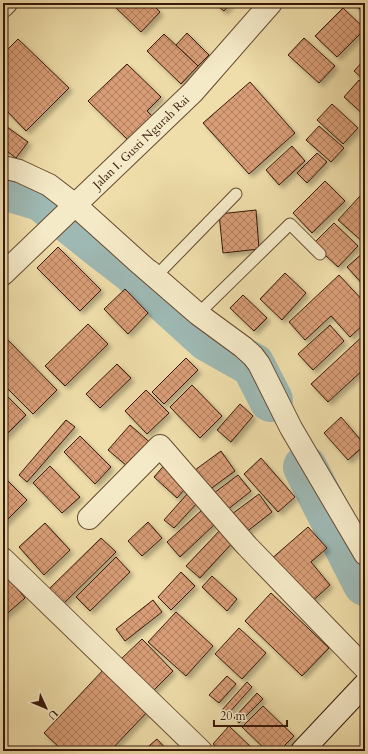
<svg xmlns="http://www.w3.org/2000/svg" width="368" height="754" font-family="Cardo,serif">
<defs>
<pattern id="building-cross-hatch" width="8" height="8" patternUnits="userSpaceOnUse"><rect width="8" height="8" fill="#d89d76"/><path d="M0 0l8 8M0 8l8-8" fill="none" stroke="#b07f5f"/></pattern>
<filter id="shadow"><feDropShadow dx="3.5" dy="3.5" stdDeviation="2" flood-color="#0004"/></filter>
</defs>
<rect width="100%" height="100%" fill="#efdeaa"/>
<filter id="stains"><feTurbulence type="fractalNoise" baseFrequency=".005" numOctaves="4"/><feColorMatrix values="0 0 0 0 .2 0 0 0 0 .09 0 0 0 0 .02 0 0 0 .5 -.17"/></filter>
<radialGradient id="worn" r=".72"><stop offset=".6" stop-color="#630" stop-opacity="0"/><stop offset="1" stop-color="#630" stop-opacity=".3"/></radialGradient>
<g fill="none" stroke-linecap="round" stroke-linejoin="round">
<!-- river -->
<g stroke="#9eb9b4" stroke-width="44">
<path d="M3,188L41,199L96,243L131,270L207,339L253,365L271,400"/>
<path d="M305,467L365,584"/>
</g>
</g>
<!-- building -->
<g fill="url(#building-cross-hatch)" stroke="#371709" filter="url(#shadow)">
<path d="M111,3H151L160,12L141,32Z"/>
<path d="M214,3H231L224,11Z"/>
<path d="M353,3H365V14Z"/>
<path d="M343,8L365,29L337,57L315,36Z"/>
<path d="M187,33L209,55L198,66L176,45Z"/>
<path d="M164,34L198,66L181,84L147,51Z"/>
<path d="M304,38L335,66L319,83L288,55Z"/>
<path d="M18,39L69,88L26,131L3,107V54Z"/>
<path d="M365,59V81L354,71Z"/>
<path d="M127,64L161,97L147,111L152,116L128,140L88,101Z"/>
<path d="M359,80L365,86V116L344,97Z"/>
<path d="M250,82L295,133L249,174L203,123Z"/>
<path d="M332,104L358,128L343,144L317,120Z"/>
<path d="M3,124L28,142L16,158L3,148Z"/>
<path d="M319,126L344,148L331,162L306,140Z"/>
<path d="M292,146L305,161L279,185L266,170Z"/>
<path d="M317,153L327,162L307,183L297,173Z"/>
<path d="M325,181L345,201L312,233L293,213Z"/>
<path d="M360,196L365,201V242L364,243L338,220Z"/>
<path d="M256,210L259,249L223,253L219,214Z"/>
<path d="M334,223L358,246L338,267L313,244Z"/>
<path d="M58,247L101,290L80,311L37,268Z"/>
<path d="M365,251V287L347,267Z"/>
<path d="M285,273L306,293L282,320L260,299Z"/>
<path d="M339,275L365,303V323L350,337L331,316L305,340L289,322Z"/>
<path d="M125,289L148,313L128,334L104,309Z"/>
<path d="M243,295L267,318L254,331L230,308Z"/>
<path d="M88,324L108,344L65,386L45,366Z"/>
<path d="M330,325L344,341L313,370L298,354Z"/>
<path d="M365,334V368L328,402L311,384Z"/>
<path d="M3,335L57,390L33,414L3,384Z"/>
<path d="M186,358L198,370L164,404L152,392Z"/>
<path d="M117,364L131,378L100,408L86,394Z"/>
<path d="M192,385L222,416L200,438L170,407Z"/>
<path d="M146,390L169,413L147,434L125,411Z"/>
<path d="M3,392L26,415L3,438Z"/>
<path d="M240,404L253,416L231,442L217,430Z"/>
<path d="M341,417L365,445L348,460L324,433Z"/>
<path d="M66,420L75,427L27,482L19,475Z"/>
<path d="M130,425L154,446L133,471L108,450Z"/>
<path d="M80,436L111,467L95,484L64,452Z"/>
<path d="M221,451L235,471L209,490L195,470Z"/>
<path d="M261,458L295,497L278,512L244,474Z"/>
<path d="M167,462L190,483L177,498L154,477Z"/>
<path d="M50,466L80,497L62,513L33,483Z"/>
<path d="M238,475L251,491L227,510L214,493Z"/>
<path d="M3,476L27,500L3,524Z"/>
<path d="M188,493L198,502L174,528L164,520Z"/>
<path d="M259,494L272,512L245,533L232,514Z"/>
<path d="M203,509L216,523L180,557L167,542Z"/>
<path d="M148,522L162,538L142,556L128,541Z"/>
<path d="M45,523L70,550L44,575L19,547Z"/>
<path d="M308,527L327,548L311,562L330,585L309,604L270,560Z"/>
<path d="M221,529L234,541L200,578L186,566Z"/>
<path d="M101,538L116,552L62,605L48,590Z"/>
<path d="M116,557L130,572L90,611L76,597Z"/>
<path d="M3,571L25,598L3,617Z"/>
<path d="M181,572L195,586L171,610L158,597Z"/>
<path d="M212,576L237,599L227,611L202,587Z"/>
<path d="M271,593L329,648L302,676L245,621Z"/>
<path d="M153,600L162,612L125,641L116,629Z"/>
<path d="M176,612L213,646L186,676L148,642Z"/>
<path d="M239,628L266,653L242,679L215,654Z"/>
<path d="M142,639L173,671L151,693L119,661Z"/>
<path d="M105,668L149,710L110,751H63L44,733Z"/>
<path d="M227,676L236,684L219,703L209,695Z"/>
<path d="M247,682L252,687L227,715L222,710Z"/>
<path d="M257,693L263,699L239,723L234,718Z"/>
<path d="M263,706L294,736L279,751H267L242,727Z"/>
<path d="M229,726L254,750L252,751H221L213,744Z"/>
<path d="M157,739L168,751H143Z"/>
</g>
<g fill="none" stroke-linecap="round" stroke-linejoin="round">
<defs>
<g id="lane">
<path d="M153,267L159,273L236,194"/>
<path d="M198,314L290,224L320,254"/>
</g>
<g id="street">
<path d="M3,6L6,3"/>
<path d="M3,167L19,171L49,185L75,205L137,261L198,314L243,347L253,356L259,364L291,428L365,554"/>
<path d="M3,274L193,92L271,3"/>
<path d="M89,518L160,446L247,546L365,668"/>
<path d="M3,559L201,751"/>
</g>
<path id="secondary" d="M302,751L365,684"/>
</defs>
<!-- lane casing -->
<use href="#lane" stroke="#654931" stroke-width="13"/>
<!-- street casing -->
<use href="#street" stroke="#654931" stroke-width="24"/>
<!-- secondary casing -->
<use href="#secondary" stroke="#371709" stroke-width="24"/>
<!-- lane -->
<use href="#lane" stroke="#f5eac8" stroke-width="11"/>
<!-- street -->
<use href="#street" stroke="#f5eac8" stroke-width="22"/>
<!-- secondary -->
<use href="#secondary" stroke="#f5eac8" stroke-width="22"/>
</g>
<g text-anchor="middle" stroke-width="3" stroke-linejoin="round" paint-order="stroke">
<!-- street labels -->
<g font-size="12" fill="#371709" stroke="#f5eac8">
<text transform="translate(141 142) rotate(-44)" y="4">Jalan I. Gusti Ngurah Rai</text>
</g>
</g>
<!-- margin -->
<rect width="368" height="754" fill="none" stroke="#efdeaa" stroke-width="16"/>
<rect x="4" y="4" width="360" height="746" fill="none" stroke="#371709" stroke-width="2"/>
<rect x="8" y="8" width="352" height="738" fill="none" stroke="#371709"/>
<!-- north arrow -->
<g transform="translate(46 708) rotate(134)" stroke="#f5eac8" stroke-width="3" paint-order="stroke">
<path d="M0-3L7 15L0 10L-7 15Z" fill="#371709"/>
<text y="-6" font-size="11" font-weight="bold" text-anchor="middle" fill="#371709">U</text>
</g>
<!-- scale -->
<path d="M214 720v6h73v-6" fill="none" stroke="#371709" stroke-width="2"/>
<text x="220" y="720" font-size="12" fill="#371709" stroke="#f5eac8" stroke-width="3" paint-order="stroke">20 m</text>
<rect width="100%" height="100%" filter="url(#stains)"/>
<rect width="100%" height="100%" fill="url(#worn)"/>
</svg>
